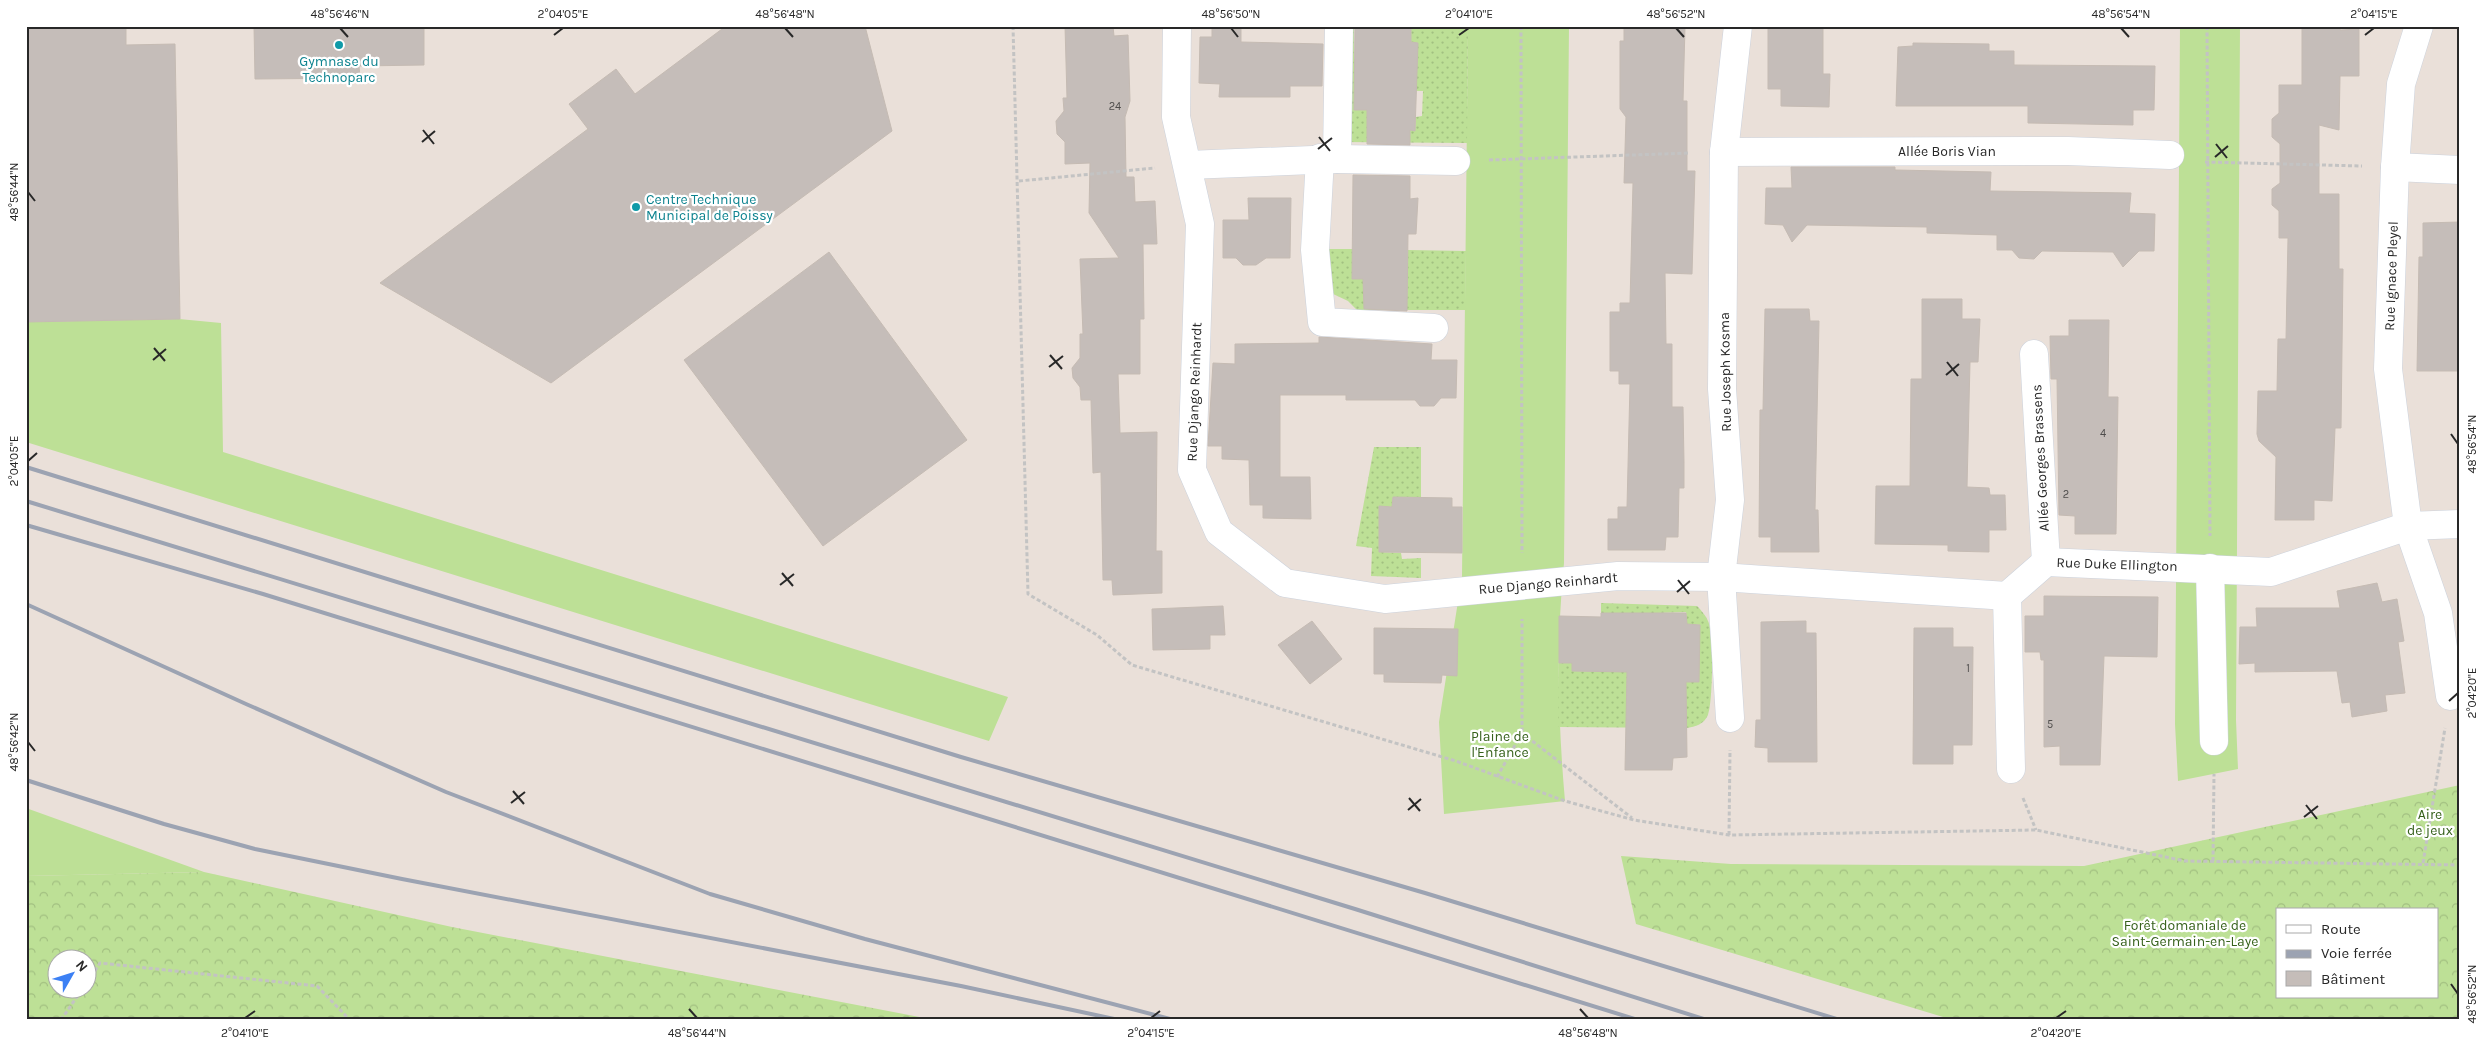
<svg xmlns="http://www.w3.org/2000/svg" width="2486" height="1046" font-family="Karla,sans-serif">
<defs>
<pattern id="forest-crowns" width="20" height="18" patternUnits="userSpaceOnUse" patternTransform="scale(1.25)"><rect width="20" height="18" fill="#bde096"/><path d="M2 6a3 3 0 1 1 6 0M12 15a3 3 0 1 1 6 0" fill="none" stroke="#a2c081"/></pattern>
<pattern id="garden-dots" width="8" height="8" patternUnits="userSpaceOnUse" patternTransform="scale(1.25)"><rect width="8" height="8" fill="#bde096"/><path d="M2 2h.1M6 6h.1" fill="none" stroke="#a2c081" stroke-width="1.8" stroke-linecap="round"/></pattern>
</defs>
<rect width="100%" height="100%" fill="#eae0d9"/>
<!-- grass -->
<g fill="#bde096">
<path d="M1468,26H1569L1564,563C1556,642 1558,722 1565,801L1444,814L1439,722L1462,576Z"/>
<path d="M2180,26H2240L2236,720L2238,769L2178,781L2175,724Z"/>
<path d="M179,319L221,323L223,452L1008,697L989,741L26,442V322Z"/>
<path d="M26,808L204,872L26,876Z"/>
</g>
<!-- forest -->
<g fill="url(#forest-crowns)" fill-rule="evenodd">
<path d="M2460,785V1020H1953L1636,924L1621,856L1731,864L2084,866ZM2277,910H2437V997H2277Z"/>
<path d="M204,872L452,927L935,1020H26V876ZM58,958H88V988H58Z"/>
</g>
<!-- garden -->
<g fill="url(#garden-dots)" fill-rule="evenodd">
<path d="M1341,26H1354V59H1369L1418,43L1411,42V26H1468L1467,143L1341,142ZM1355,90L1423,91L1422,116L1416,117L1415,130H1398L1367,110H1354Z"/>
<path d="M1321,249H1353L1363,279L1364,302H1407L1408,250L1466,251L1465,310H1357L1348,301L1331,293Z"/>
<path d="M1374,447H1421V497H1393L1392,507L1379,506V552L1401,553L1402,559L1421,558V578L1371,576L1372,548L1356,546Z"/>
<path d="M1601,603L1697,606C1701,610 1706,616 1708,621C1714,633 1713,703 1708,715C1704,724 1696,727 1686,728L1558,727L1559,663H1572V671L1629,672L1622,613H1601ZM1686,612L1687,624L1700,625L1657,672L1658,613Z"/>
</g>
<!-- building -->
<g fill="#c5bdb9" stroke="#c5bbb3">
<path d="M26,26H126V45L175,44L180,319L26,322Z"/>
<path d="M254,26H424V65L359,66L360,78L255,79Z"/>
<path d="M726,26H865L892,131L551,383L380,283L588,129L569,104L616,69L635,94Z"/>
<path d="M1065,26H1113L1114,36L1128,35L1130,101L1125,117L1126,177H1134L1135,202L1155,201L1157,244H1143L1144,319H1140V374H1118L1120,433L1157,432L1156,551H1162V593L1113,595L1112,580H1103L1101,472L1093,473L1091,400H1081L1080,387L1073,378L1072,368L1080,358V334H1083L1080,259L1119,258L1089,213L1090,163L1065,164V142L1057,134L1056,121L1064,111L1063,98H1067Z"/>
<path d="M1355,26H1411V42L1418,43L1415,131L1410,130V145L1367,144V110H1354Z"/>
<path d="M1624,26H1685L1683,101H1687V171H1695L1692,274L1665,273L1666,344H1672V407H1683L1684,463V488H1679L1678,537H1666L1665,550H1608V519H1618V507H1627L1630,384H1619V371H1610V312H1620V303H1630L1633,183H1624L1626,117L1620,109V41H1624Z"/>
<path d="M1768,26H1823V74H1830L1829,107L1781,106V89H1768Z"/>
<path d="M2302,26H2340V30L2359,29V76H2340L2339,130L2319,125V194H2339V269H2343L2341,428H2335L2332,501L2314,500V520H2275L2276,457L2259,441L2257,434L2258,391H2277L2278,339H2286L2288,238H2279V211L2272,205V189L2280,183V144L2272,137V119L2279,113V85H2302Z"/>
<path d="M1212,28L1241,29V42L1323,44L1322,86H1290V97H1219L1220,84L1199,83L1200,37H1212Z"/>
<path d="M1913,43L1989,44V51H2014V65L2155,66L2154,110H2133V125L2028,123V106H1896L1898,47L1913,46Z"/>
<path d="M1791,167H1895V170L1991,172L1990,191L2131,193L2129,213L2155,214L2154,251H2139L2123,267L2113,252L2042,251L2034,259L2019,258L2012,250H1997V235L1927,233V227L1807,225L1792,242L1783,225L1765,224L1766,188H1792Z"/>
<path d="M1353,175L1410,176V199L1418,198L1416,234H1408L1407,311L1364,309L1363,279H1352Z"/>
<path d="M1248,198H1291L1290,258H1266L1256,265H1243L1236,258H1223V220H1249Z"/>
<path d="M2460,222V371H2417L2419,257H2423V223Z"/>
<path d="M829,252L967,440L823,546L684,360Z"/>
<path d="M1922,299H1962V319H1980L1978,362H1970L1967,487L1989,488L1990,495H2005L2006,530H1989V552L1948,551V545L1875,544L1876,486H1910L1911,379H1922Z"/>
<path d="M1765,309H1809L1810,321H1819L1815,510H1818L1819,552H1771V537H1759L1760,410H1763Z"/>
<path d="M2069,320H2109L2108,397H2118L2116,534H2075V516L2059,515L2057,379H2051L2050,336H2069Z"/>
<path d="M1319,337L1432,344L1431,360H1457L1456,398H1441L1434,406H1420L1415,400H1346V395H1280V477H1310L1311,519L1263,518V505H1250L1249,460L1222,459V446H1208L1213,363L1235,364V344L1319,343Z"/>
<path d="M1393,497L1452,498V507H1462V553L1379,552V506L1392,507Z"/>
<path d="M2377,583L2382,602L2397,599L2404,641L2398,642L2405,693L2385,695L2387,711L2352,717L2350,702L2342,703L2337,671L2255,672V663L2239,664L2240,627H2257L2256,608H2340L2337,591Z"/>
<path d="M2044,596L2158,597L2157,657L2104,656L2100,765H2060V746L2044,747V660H2041L2040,652H2025V616H2044Z"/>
<path d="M1223,606L1225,635H1210V649L1153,650L1152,609Z"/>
<path d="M1601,613H1686L1687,624L1700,625L1699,682H1686L1687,757L1673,758L1672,770H1625L1627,672L1572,671V663H1559V616L1601,617Z"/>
<path d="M1312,621L1342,659L1310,684L1278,645Z"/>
<path d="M1806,621V633H1816L1817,762H1768V748L1755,747L1756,720H1761V622Z"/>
<path d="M1374,628L1458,629L1457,676L1442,675L1441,683L1384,682V674H1374Z"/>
<path d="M1914,628H1953V647H1973L1972,745H1953V764H1913Z"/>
</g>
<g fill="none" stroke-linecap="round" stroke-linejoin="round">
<defs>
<g id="minor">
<path d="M1177,26L1176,117L1200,224L1192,470L1219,532L1285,583L1385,599L1618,576L1721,577L2007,596L2046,562L2271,572L2408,526L2460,524"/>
<path d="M2419,26L2401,84L2395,167L2388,369L2408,526L2438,613L2450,696"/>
<path d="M1724,152L2068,151L2170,155"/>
<path d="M1320,158L1315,250L1322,322L1434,328"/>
<path d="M1337,159L1456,161"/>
<path d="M1188,165L1337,159L1339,26"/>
<path d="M2395,167L2460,170"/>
<path d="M2034,354L2046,562"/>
<path d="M2210,568L2214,741"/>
<path d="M2007,596L2011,769"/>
<path d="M1730,718L1721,577L1730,500L1722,389L1724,152L1738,26"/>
</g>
</defs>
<!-- minor casing -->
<use href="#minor" stroke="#ccd2dc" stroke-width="29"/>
<!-- path -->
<g stroke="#c3c3c3" stroke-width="3" stroke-dasharray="4 2.5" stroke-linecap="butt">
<path d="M1013,26L1028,594L1097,635L1132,665L1456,761L1565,801L1634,820L1729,835L2036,830L2185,861L2460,865"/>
<path d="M1521,26L1522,553"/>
<path d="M2207,26L2210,536"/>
<path d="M1489,160L1690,153"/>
<path d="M2205,162L2362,166"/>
<path d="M1019,181L1155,168"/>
<path d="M1522,733L1632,818"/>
<path d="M1497,777L1522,733V619"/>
<path d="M2023,798L2036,830"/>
<path d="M1729,835L1730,750"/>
<path d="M2213,861L2214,774"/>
<path d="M2423,863L2445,728"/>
<path d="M88,982L100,963L317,986L350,1020"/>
<path d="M61,1020L83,988"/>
</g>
<!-- minor -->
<use href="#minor" stroke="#fff" stroke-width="28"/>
<!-- rail -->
<g stroke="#9ca3b2" stroke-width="4">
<path d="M26,467L961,757L1425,893L1840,1020"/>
<path d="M26,501L1355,909L1707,1020"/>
<path d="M26,525L263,594L1638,1020"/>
<path d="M26,604L246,704L446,792L710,894L865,939L1174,1020"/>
<path d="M26,780L164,824L255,849L402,879L961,986L1119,1020"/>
</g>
</g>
<!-- ticks -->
<path fill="none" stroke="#282828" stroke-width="2" d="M340,28L348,37M785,28L793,37M1231,28L1238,37M1676,28L1684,37M2121,28L2129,37M554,35L563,28M1459,35L1469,28M2365,35L2374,28M423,130L434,144M1319,137L1330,151M422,142L435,131M2216,144L2227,158M1318,149L1332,138M2215,157L2228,146M28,192L35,201M154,348L165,361M1050,355L1062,369M153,360L166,349M1947,362L1958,376M1049,367L1063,356M1946,375L1959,364M2451,434L2458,444M28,461L37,453M782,573L793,586M1678,580L1689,594M780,585L794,574M1677,592L1690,581M2449,701L2458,693M28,742L35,751M513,791L524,804M1409,798L1420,811M511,803L525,792M2306,805L2317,819M1408,810L1421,799M2304,817L2318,806M2451,984L2458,994M689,1009L697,1018M1580,1009L1588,1018M245,1018L255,1011M1151,1018L1160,1011M2056,1018L2066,1011"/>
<!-- markers -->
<g fill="#0f9aa8" stroke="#fff" stroke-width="2">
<circle cx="339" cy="45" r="5"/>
<circle cx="636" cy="207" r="5"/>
</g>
<g text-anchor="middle" stroke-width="4.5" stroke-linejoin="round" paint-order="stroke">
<!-- number labels -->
<g font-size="11" fill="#4f4d4c">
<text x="1115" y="110">24</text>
<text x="2103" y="437">4</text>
<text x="2066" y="498">2</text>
<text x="1968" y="672">1</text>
<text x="2050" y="728">5</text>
</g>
<!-- culture labels -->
<g font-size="14" fill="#0d838f" stroke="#fff">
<text x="339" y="66">Gymnase du<tspan x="339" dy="16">Technoparc</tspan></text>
<text x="646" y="204" text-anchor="start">Centre Technique<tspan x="646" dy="16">Municipal de Poissy</tspan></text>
</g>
<!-- street labels -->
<g font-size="14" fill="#282828" stroke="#fff">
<text x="1947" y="156">Allée Boris Vian</text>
<text transform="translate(2391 276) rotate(-88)" y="5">Rue Ignace Pleyel</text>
<text transform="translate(1725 372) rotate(-91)" y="5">Rue Joseph Kosma</text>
<text transform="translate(1194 392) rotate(-88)" y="5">Rue Django Reinhardt</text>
<text transform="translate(2040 458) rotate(-93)" y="5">Allée Georges Brassens</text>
<text transform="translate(2117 564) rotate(2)" y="5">Rue Duke Ellington</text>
<text transform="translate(1548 583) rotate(-5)" y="5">Rue Django Reinhardt</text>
</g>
<!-- park labels -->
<g font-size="14" fill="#36611b" stroke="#fff">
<text x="1500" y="741">Plaine de<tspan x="1500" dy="16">l'Enfance</tspan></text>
<text x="2430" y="819">Aire<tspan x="2430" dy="16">de jeux</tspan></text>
<text x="2185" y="930">Forêt domaniale de<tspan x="2185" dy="16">Saint-Germain-en-Laye</tspan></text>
</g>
</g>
<!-- border -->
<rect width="2486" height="1046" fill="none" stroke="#ffffff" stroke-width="55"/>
<!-- legend -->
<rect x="2276" y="908" width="162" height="90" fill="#ffffff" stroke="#a9a9a9"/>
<rect x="2286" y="925" width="25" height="8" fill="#ffffff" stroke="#a9a9a9"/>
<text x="2321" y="934" font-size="15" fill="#282828">Route</text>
<rect x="2286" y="950" width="25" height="8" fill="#9ca3b2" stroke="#a9a9a9"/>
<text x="2321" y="958" font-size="15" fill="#282828">Voie ferrée</text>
<rect x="2286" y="971" width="25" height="15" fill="#c5bdb9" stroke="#a9a9a9"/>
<text x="2321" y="984" font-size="15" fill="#282828">Bâtiment</text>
<!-- north arrow -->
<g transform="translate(72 974) rotate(51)"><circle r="24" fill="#ffffff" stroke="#a9a9a9"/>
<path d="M0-4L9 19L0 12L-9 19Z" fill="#3c80f4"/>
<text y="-8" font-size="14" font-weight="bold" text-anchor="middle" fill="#282828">N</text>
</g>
<rect x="28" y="28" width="2430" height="990" fill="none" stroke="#282828" stroke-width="2"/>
<g font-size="12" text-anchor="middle" fill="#282828">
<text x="340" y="18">48°56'46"N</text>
<text x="563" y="18">2°04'05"E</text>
<text x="785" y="18">48°56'48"N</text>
<text x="1231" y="18">48°56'50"N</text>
<text x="1469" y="18">2°04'10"E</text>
<text x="1676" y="18">48°56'52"N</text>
<text x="2121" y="18">48°56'54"N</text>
<text x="2374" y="18">2°04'15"E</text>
<text transform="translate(14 192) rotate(-90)" y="4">48°56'44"N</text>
<text transform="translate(2472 444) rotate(-90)" y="4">48°56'54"N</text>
<text transform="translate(14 461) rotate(-90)" y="4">2°04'05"E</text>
<text transform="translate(2472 693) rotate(-90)" y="4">2°04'20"E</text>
<text transform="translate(14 742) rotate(-90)" y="4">48°56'42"N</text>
<text transform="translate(2472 994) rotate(-90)" y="4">48°56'52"N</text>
<text x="245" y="1037">2°04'10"E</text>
<text x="697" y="1037">48°56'44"N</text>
<text x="1151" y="1037">2°04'15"E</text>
<text x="1588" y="1037">48°56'48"N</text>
<text x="2056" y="1037">2°04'20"E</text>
</g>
</svg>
